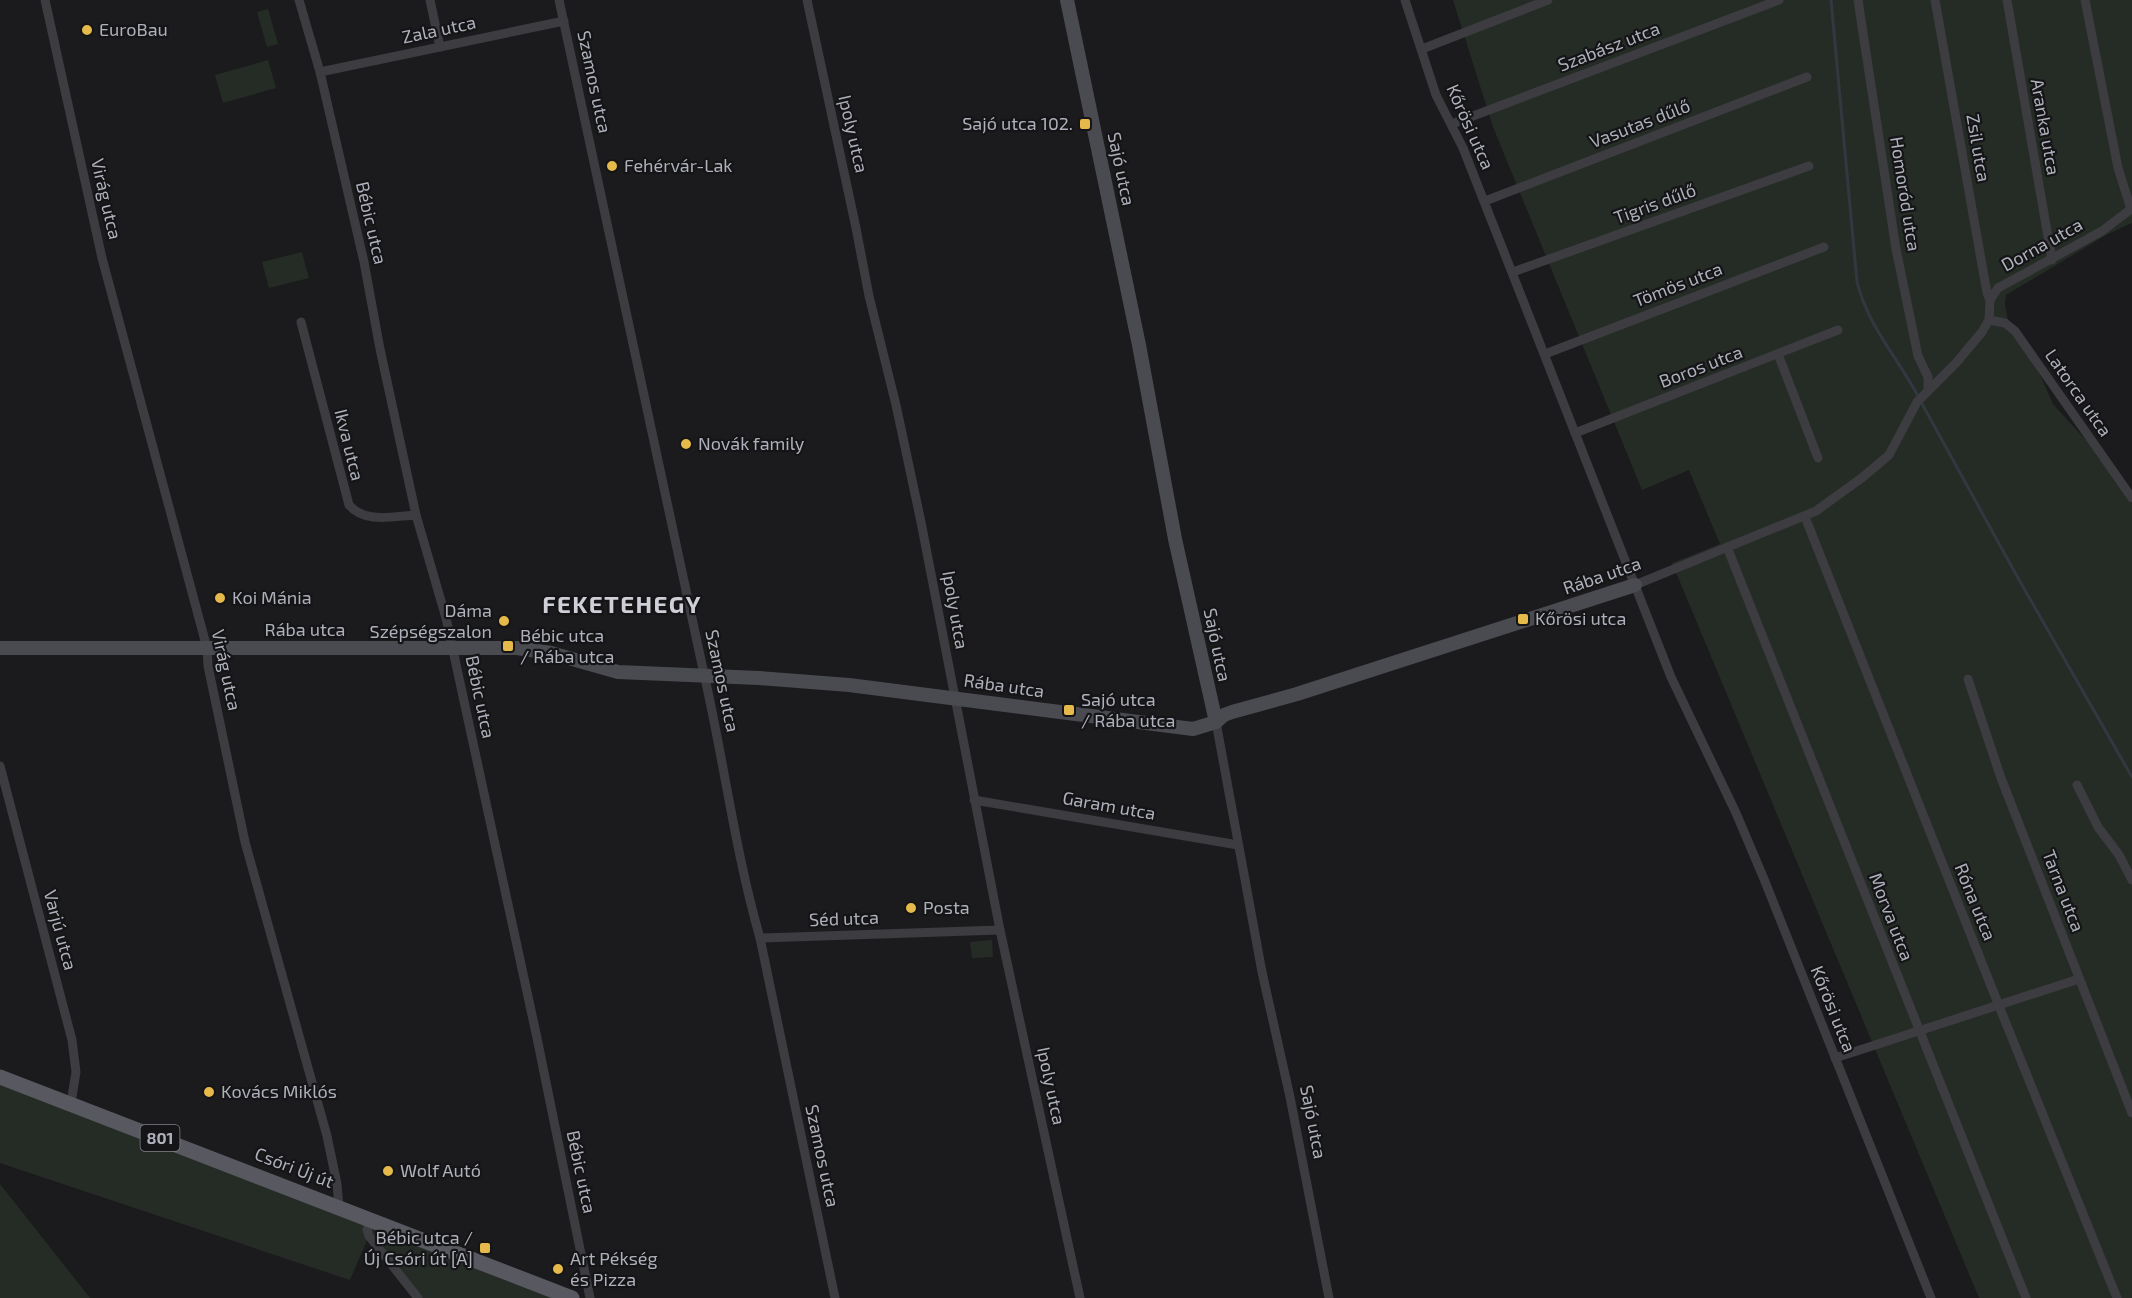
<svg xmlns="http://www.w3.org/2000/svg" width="2132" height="1298" font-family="'Exo 2',sans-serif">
<rect width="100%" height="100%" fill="#1b1a1c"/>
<!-- green -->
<g fill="#252c26">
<path d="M1453,0H2132V223L2108,234L2006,295L2005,305L2010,331L2038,370L2053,404L2104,460L2132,504V1298H1979L1672,563L1720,544L1689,470L1642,490L1493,127Z"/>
<path d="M268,9L278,44L267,47L257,12Z"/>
<path d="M268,60L276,88L223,103L215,75Z"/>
<path d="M302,252L309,278L269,288L262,262Z"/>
<path d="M992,940L993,957L972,958L970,942Z"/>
<path d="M0,1077L572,1298H416L367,1240L350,1280L0,1163Z"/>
<path d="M0,1184L90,1298H0Z"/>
</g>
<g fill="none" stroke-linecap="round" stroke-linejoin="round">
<!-- stream -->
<g stroke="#313840" stroke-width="3">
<path d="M1831,0L1857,282C1868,326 1897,357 1918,396"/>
<path d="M1921,402L2018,578L2132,777"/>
</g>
<!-- street -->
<g stroke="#3c3c41" stroke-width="9">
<path d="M45,0L102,258L207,648L208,666L245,842L327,1136L337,1184L339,1207"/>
<path d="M299,0L320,72L364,262L380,349L416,515L446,618L537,1038L590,1298"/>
<path d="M430,0L440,47"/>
<path d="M559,0C608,224 655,449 704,674C724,761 735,851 760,938L835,1298"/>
<path d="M807,0L856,228L869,296L896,405L921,522L1000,930L1080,1298"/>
<path d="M1405,0L1436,95L1463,148L1671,677L1736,813L1764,879L1931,1298"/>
<path d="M1858,0L1896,249L1918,356L1928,377V391"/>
<path d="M1935,0L1987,293L1990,300"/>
<path d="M2007,0L2052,260"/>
<path d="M1422,49L1548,0"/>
<path d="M320,72L564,21"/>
<path d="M1452,124L1779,0"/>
<path d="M1485,201L1807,77"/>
<path d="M1513,272L1809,166"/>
<path d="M1989,320L2005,323L2015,331L2132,498"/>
<path d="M301,322L349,505C365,524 394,516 416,515"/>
<path d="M1545,354L1824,247"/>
<path d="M1778,354L1818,458"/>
<path d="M1575,433L1838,330"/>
<path d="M1805,517L1999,1006L2117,1298"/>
<path d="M1727,547L2026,1298"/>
<path d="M1635,585L1816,511L1863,477L1889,455L1917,402L1956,363L1982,332L1989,320L1990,300L1998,288L2102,231L2131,209L2118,168L2085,0"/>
<path d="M1968,679L2001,778L2132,1113"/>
<path d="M1216,722L1262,972L1290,1097L1329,1298"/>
<path d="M0,766L72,1040L76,1072L71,1103"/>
<path d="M2077,785L2098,827L2119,855L2132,880"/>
<path d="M974,800L1238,845"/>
<path d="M760,938L1000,930"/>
<path d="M1835,1058L2079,979"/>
<path d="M371,1220L367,1230L369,1236L418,1298"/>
</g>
<!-- secondary -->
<g stroke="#4a4b51" stroke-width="14">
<path d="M1067,0L1139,345L1175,539L1216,722"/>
<path d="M0,648H517L551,653L618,672L759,678L849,685L1193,729L1216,722L1224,715L1232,712L1297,694L1635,585"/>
</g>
<!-- primary -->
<path stroke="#585960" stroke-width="15" d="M0,1077L572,1298"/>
</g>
<!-- markers -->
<g fill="#e5b94a" stroke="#151517" stroke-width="2">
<circle cx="87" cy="30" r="6"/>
<rect x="1079" y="118" width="12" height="12" rx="3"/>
<circle cx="612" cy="166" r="6"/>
<circle cx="686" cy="444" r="6"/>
<circle cx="220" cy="598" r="6"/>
<rect x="1517" y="613" width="12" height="12" rx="3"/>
<circle cx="504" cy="621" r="6"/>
<rect x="502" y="640" width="12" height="12" rx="3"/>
<rect x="1063" y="704" width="12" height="12" rx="3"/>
<circle cx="911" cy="908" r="6"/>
<circle cx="209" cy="1092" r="6"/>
<circle cx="388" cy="1171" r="6"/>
<rect x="479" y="1242" width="12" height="12" rx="3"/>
<circle cx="558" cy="1269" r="6"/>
</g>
<g text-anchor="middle" stroke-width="4.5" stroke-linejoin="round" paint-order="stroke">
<!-- shield labels -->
<rect fill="#151517" stroke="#80828a" stroke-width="1.5" x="140.5" y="1125" width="39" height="26" rx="4.5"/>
<g font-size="16" font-weight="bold" fill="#aeb1bb">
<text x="160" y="1144">801</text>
</g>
<!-- poi labels -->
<g font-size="18" fill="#aeb1bb" stroke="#151517" text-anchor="start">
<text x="99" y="36">EuroBau</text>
<text x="1073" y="130" text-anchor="end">Sajó utca 102.</text>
<text x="624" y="172">Fehérvár-Lak</text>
<text x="698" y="450">Novák family</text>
<text x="232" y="604">Koi Mánia</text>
<text x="492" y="617" text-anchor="end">Dáma<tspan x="492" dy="21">Szépségszalon</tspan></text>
<text x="1535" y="625">Kőrösi utca</text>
<text x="520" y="642">Bébic utca<tspan x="520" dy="21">/ Rába utca</tspan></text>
<text x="1081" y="706">Sajó utca<tspan x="1081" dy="21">/ Rába utca</tspan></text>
<text x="923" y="914">Posta</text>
<text x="221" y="1098">Kovács Miklós</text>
<text x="400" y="1177">Wolf Autó</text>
<text x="473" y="1244" text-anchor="end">Bébic utca /<tspan x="473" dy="21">Új Csóri út [A]</tspan></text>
<text x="570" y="1265">Art Pékség<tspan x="570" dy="21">és Pizza</tspan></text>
</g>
<!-- street labels -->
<g font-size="18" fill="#aeb1bb" stroke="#151517">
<text transform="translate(439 30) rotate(-12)" y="6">Zala utca</text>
<text transform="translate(1609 47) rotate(-21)" y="6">Szabász utca</text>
<text transform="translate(594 82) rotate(78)" y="6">Szamos utca</text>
<text transform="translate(1640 124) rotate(-21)" y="6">Vasutas dűlő</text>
<text transform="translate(1470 127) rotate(66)" y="6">Kőrösi utca</text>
<text transform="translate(2045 127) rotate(80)" y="6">Aranka utca</text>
<text transform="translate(853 134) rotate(77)" y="6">Ipoly utca</text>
<text transform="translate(1978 148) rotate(80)" y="6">Zsil utca</text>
<text transform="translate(1121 169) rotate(78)" y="6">Sajó utca</text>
<text transform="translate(1905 194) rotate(81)" y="6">Homoród utca</text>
<text transform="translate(106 199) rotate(77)" y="6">Virág utca</text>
<text transform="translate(1655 204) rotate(-20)" y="6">Tigris dűlő</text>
<text transform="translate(371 223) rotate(77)" y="6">Bébic utca</text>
<text transform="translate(2042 245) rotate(-29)" y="6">Dorna utca</text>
<text transform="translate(1678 285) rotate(-21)" y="6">Tömös utca</text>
<text transform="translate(1701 367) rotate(-21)" y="6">Boros utca</text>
<text transform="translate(2078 393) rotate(55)" y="6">Latorca utca</text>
<text transform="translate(349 445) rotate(76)" y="6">Ikva utca</text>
<text transform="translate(1602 576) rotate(-19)" y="6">Rába utca</text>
<text transform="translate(955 610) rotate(80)" y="6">Ipoly utca</text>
<text x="305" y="636">Rába utca</text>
<text transform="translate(1217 645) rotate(78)" y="6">Sajó utca</text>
<text transform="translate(226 670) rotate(78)" y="6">Virág utca</text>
<text transform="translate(722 681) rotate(78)" y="6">Szamos utca</text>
<text transform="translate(1004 686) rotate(8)" y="6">Rába utca</text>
<text transform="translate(480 697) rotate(78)" y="6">Bébic utca</text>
<text transform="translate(1109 806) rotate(10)" y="6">Garam utca</text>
<text transform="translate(2063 891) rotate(69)" y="6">Tarna utca</text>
<text transform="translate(1975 902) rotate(68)" y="6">Róna utca</text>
<text transform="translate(1891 917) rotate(69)" y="6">Morva utca</text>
<text transform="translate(844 919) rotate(-2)" y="6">Séd utca</text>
<text transform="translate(60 930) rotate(75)" y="6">Varjú utca</text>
<text transform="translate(1833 1009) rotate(68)" y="6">Kőrösi utca</text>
<text transform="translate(1051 1086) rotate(78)" y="6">Ipoly utca</text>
<text transform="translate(1313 1122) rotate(79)" y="6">Sajó utca</text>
<text transform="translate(822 1156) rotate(78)" y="6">Szamos utca</text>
<text transform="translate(294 1168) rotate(21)" y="6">Csóri Új út</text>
<text transform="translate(581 1172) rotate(78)" y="6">Bébic utca</text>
</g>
<!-- district labels -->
<g font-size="24" font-weight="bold" letter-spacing="1.5" fill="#cfd0d7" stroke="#151517">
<text x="622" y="613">FEKETEHEGY</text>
</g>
</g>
</svg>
